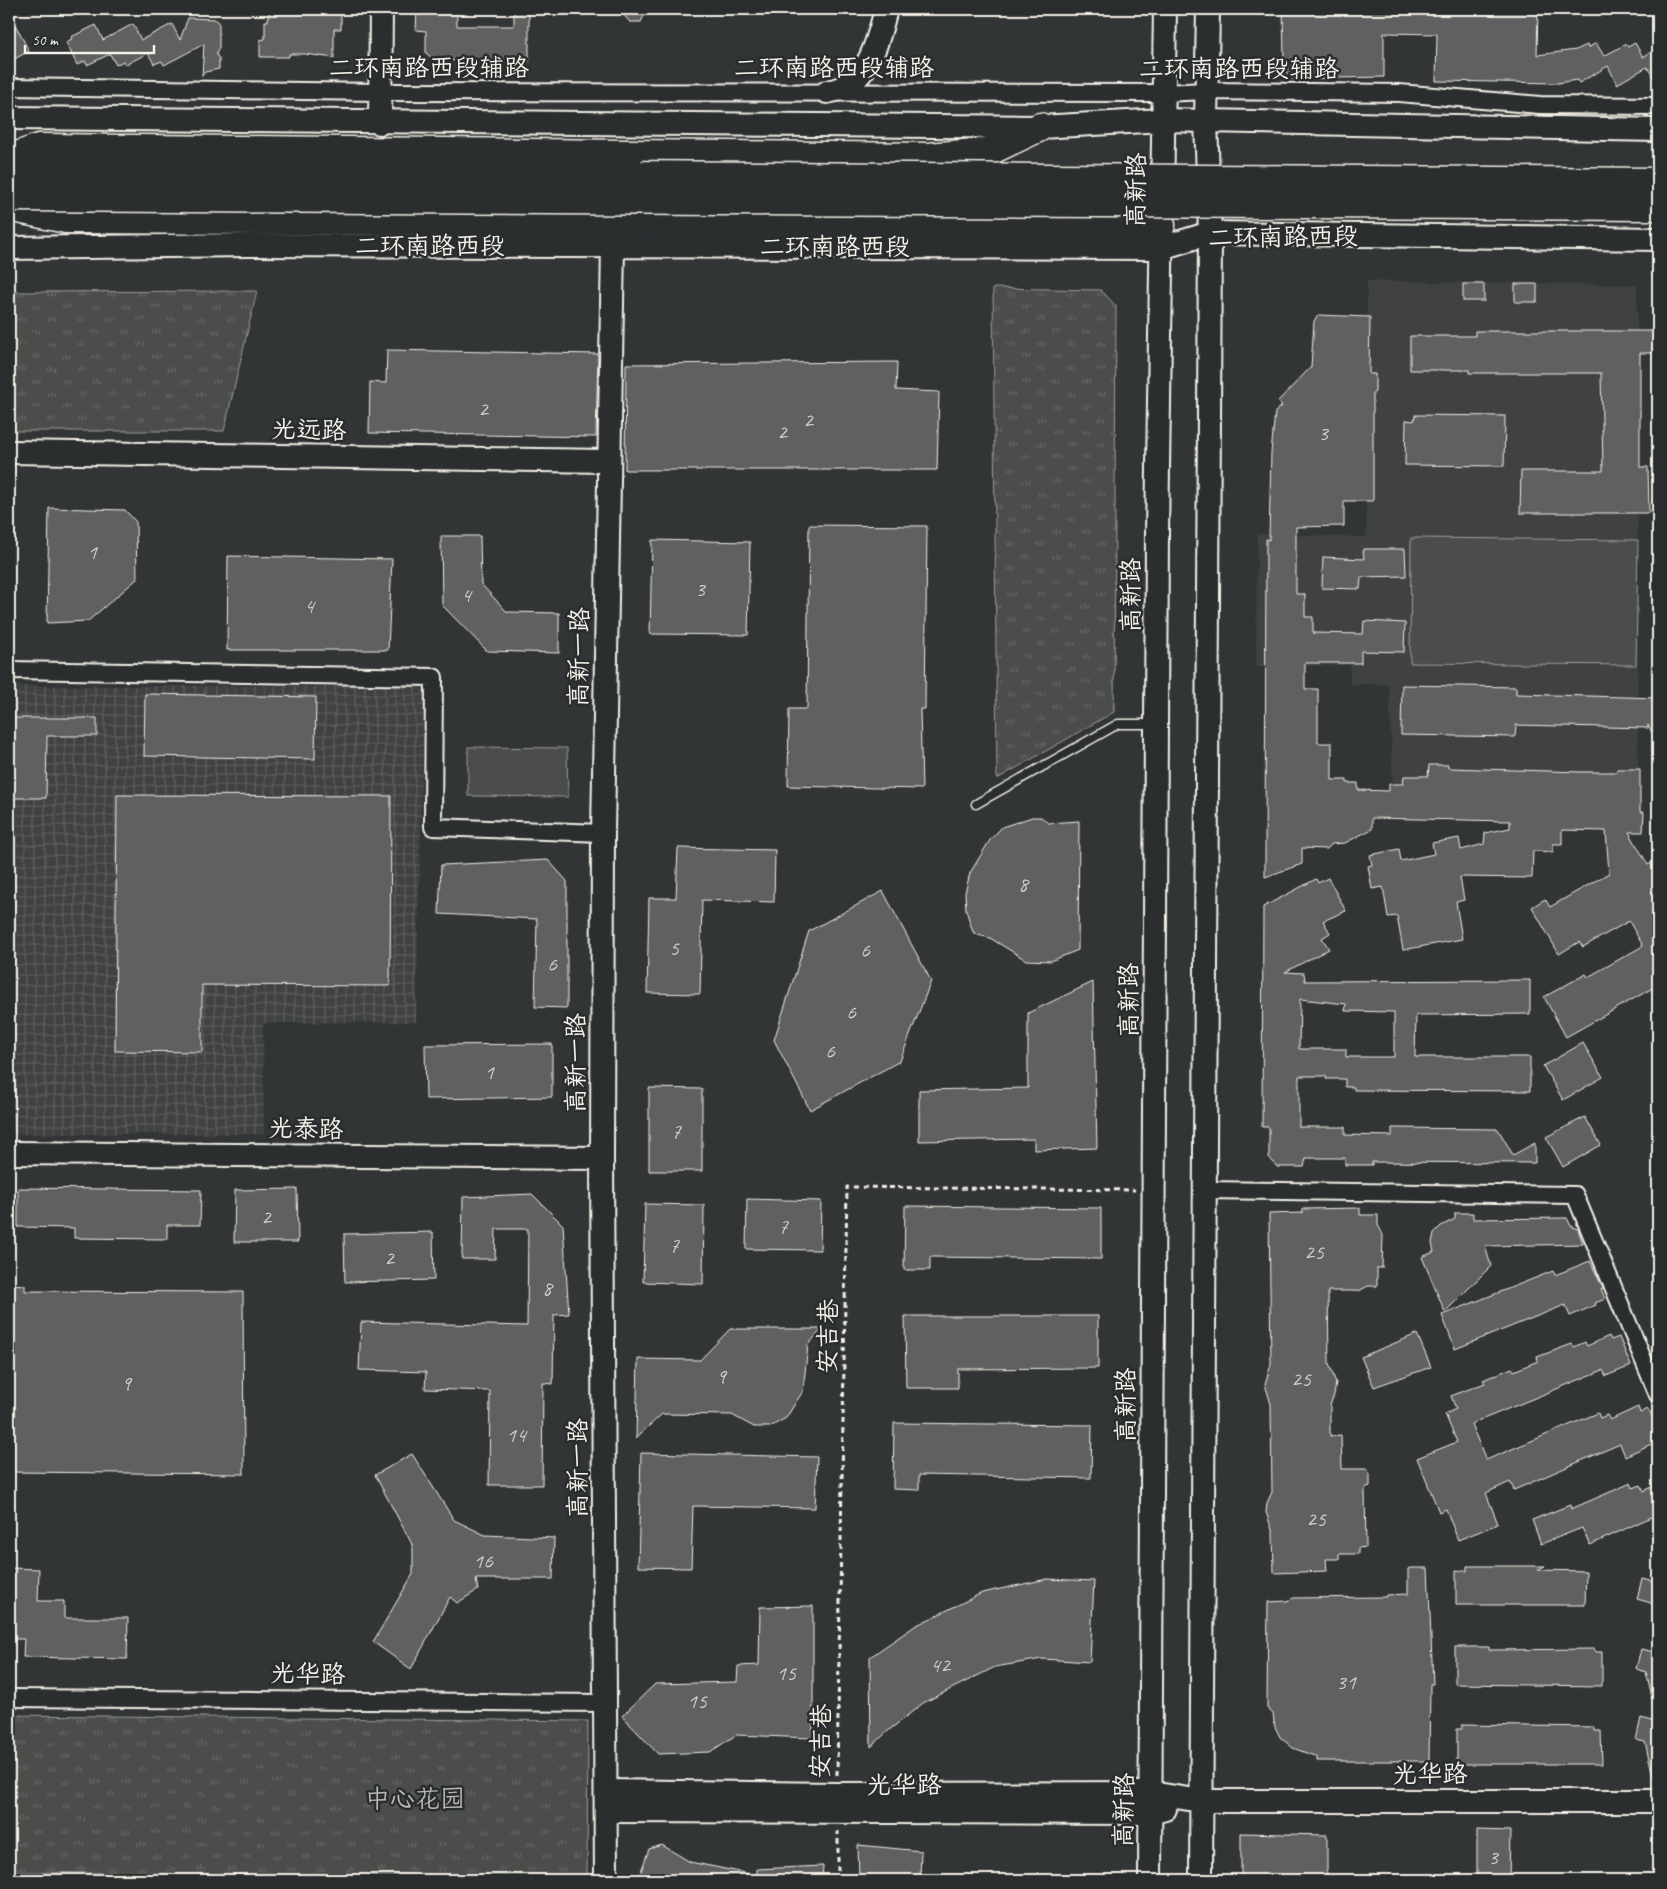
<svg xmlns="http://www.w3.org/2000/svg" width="1667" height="1889" font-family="Caveat,'LXGW WenKai TC',sans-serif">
<defs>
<pattern id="industrial-grid" width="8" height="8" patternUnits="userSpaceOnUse" patternTransform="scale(1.25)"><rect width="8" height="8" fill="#404242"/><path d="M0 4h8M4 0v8" fill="none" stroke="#5c5e5d"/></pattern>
<pattern id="park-tufts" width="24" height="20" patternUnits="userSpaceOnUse" patternTransform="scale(1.25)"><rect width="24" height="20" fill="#4b4d4c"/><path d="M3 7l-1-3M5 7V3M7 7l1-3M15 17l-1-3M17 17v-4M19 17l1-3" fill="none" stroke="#666766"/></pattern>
</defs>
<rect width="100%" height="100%" fill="#323535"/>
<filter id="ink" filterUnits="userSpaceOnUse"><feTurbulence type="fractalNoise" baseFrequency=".02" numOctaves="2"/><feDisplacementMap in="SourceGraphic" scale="10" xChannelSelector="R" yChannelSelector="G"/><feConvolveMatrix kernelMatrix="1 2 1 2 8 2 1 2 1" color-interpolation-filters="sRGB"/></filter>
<g filter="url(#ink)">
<!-- built -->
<path fill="#404242" d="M1367,281L1637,285L1638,817L1394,818L1389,684H1350V665L1256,667L1257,534L1366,537Z"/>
<!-- industrial -->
<path fill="url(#industrial-grid)" d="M9,686H424L416,1022L263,1023L264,1134H16L9,1126Z"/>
<!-- grass -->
<g fill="#4b4d4c" stroke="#a09f9a">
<path d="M1411,538L1638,540L1636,665L1410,663Z"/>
<path d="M468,747L567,748L568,797L468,796Z"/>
</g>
<!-- park -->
<g fill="url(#park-tufts)" stroke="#a09f9a">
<path d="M993,288L1101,290L1116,306L1114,712L997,779Z"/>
<path d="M257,291L224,431H9V292Z"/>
<path d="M9,1715L588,1721L587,1878L9,1872Z"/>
</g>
<!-- building -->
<g fill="#5f605f" stroke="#f4f1e8" fill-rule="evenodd">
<path d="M269,9H341V29H334V58L305,54H289V57H260V40L265,39V21H268Z"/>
<path d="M417,9H457V26H514V9H529V62L434,60L426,53V31L416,30Z"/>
<path d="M618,9H647L641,22H630Z"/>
<path d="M1283,9H1538L1537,55L1576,50L1587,45L1588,48L1596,43L1604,56L1626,44L1628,47L1635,43L1643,57L1658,48V84L1647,67L1617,84L1608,66L1579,83L1577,80L1558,83L1436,81L1437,34L1384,33V77L1292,79L1283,69L1284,67L1282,62L1284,60Z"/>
<path d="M9,13L29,51L9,62Z"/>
<path d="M188,18L215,19L219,24V48L216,54L219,59V69L205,72L202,76L204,44L164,65L162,61L154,64L148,53L125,65L123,61L116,65L110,54L87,65L85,61L77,65L66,42L72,39L71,37L96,25L103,40L133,24L141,40L172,24L180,40Z"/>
<rect x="1463" y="284" width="21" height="17"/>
<rect x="1515" y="284" width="22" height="18"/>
<path d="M1318,315L1370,317L1369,374H1375V392H1373V501H1344V526L1296,527V594H1305V617H1313V633L1363,634L1364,621L1405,623L1404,652L1361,651V663H1305V689H1318V743H1332V780H1347V783H1358V790L1389,791V784H1403L1404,776H1428L1429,765H1448V768L1581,772H1617V769H1640V812H1644L1643,832H1629L1648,865L1653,862L1658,870V985L1566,1037L1544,997L1586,974L1588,977L1643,946L1629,921L1583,947L1579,942L1559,954L1532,907L1545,899L1550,907L1609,873L1606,831L1562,830V844H1553V852L1533,851L1532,878L1460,877L1464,900L1456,902L1462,939L1403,950L1397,916L1388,917L1383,887L1372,889L1368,866L1372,865L1370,855L1399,849L1401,861L1434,854L1432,843L1459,838L1461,850L1484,844L1485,833L1510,828V821L1372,818V829L1345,843L1332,844L1327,849L1302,848V864L1265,877L1266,539L1269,540L1271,453L1275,412L1282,406L1278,401L1311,367L1314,321Z"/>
<path d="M1475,331H1653V353H1640V467H1648L1649,513H1520L1521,471H1603L1601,373H1469V370H1410V336H1475Z"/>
<path d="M387,350L598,354L596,437L369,433L370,382L386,383Z"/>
<path d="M897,362L896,390L939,392L937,470H625L626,364Z"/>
<path d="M1415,415L1505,416L1504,466L1405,465L1406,420L1414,421Z"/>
<path d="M49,508L125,510L136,522L137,579L88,621L47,623Z"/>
<path d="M809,525L927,526L925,709H920L922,789L788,786L789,709H807Z"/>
<path d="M441,536H480L481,584L507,612L559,613V653L487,651L442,605Z"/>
<path d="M652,540L750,542L748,635L650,634Z"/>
<path d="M1363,549H1405L1406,576L1361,577L1360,589L1322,588L1323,557L1364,559Z"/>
<path d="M228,556L392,559L388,650H227Z"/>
<path d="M1402,685L1516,687V694L1658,698V744L1648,725V728L1516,725L1515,737L1401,735Z"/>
<path d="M145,694L316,697L315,759L144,756Z"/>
<path d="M9,718H97V736H47L46,798H9Z"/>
<path d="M117,795L391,796L390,986L202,985V1052L115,1051Z"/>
<path d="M1032,817H1041L1048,823L1079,821L1078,950L1051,961L1026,960L990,938L978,935L973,932L966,910L965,893L970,873L990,840L1002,827Z"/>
<path d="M678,848L775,850L774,902L702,900L700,994L647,993L649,898H676Z"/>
<path d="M548,860L567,881V1008L535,1007L537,919L439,914L441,865Z"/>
<path d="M1328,878L1346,911L1323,921L1330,933L1322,938L1329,949L1285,972L1304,973L1305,981L1530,980V1014L1416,1015L1415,1057H1530V1091L1354,1090V1087H1345V1079H1326V1076H1299V1127H1345V1135L1392,1136V1128L1498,1129L1513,1155L1535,1143V1163L1372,1162V1165H1345V1158H1306L1304,1167H1277L1269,1157V1127H1262L1263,907L1316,879L1318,883ZM1300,999L1346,1004L1345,1011L1394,1012V1057H1346V1049H1299Z"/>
<path d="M883,891L931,981L900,1061L810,1110L774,1040L809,931Z"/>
<path d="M1093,982L1097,1148L1034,1150V1139L919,1141V1090L1028,1088V1013Z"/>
<path d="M1583,1043L1603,1077L1563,1100L1543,1066Z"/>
<path d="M552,1044V1097L426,1099L425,1045Z"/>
<path d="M649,1088L702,1089V1171H649Z"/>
<path d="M1585,1117L1601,1145L1563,1167L1546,1137Z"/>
<path d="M18,1188L201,1190L200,1225H167V1239L74,1238V1228L18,1227Z"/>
<path d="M297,1189L298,1242H234L235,1190Z"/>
<path d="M532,1194L563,1225L569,1314L554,1315L553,1384L543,1383L542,1485H489L490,1391L425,1389L426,1372L359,1370L361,1322L527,1326L528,1229H496L495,1259H462L463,1197Z"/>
<path d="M747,1199L821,1201L820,1250L746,1249Z"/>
<path d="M645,1204L704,1205L703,1284L643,1282Z"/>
<path d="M905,1206L1101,1208V1259L930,1257V1270H904Z"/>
<path d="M1360,1208V1215H1378V1225L1383,1235L1382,1268H1377V1286H1368L1359,1291H1328L1329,1363L1336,1383L1334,1395L1330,1405V1436L1341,1435L1342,1469H1367L1370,1474V1486L1365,1488L1366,1547L1358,1548V1554H1339V1559H1326L1327,1571L1274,1573L1273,1533L1266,1512L1267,1503L1272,1492L1271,1404L1265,1384L1271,1364L1269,1214L1303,1213V1209Z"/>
<path d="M1455,1213H1473V1219L1567,1218L1571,1226L1578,1229L1583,1244L1485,1246L1491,1266L1445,1312L1422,1257L1434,1252L1432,1243L1434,1233L1441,1226L1455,1219Z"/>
<path d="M433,1232L434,1280L345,1282L344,1234Z"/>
<path d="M1590,1261L1603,1288L1601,1289L1605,1299L1595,1303L1596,1305L1570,1316L1565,1305L1455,1349L1442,1315L1553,1271L1555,1275Z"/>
<path d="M9,1284L25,1285V1291L243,1292L244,1474L9,1472Z"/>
<path d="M905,1316H1098V1368L958,1369V1388H906Z"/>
<path d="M730,1329H822L808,1345L803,1391L786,1418L770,1427H754L732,1415L662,1414L636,1438L638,1359L700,1360Z"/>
<path d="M1417,1334L1431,1367L1374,1387L1361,1357Z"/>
<path d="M1609,1336L1611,1340L1619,1337L1631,1366L1606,1376L1603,1370L1471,1424L1486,1460L1598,1413L1600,1418L1607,1415L1610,1420L1638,1407L1640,1413L1648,1409L1653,1419L1658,1416V1441L1625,1456L1620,1444L1514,1490L1510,1482L1486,1493L1498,1524L1458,1540L1446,1509L1439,1512L1417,1458L1457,1442L1445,1414L1456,1409L1451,1396L1485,1383L1483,1380L1512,1368L1514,1371L1538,1361L1537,1357L1572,1344L1574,1347L1585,1342L1587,1346Z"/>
<path d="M894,1423L1092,1425L1091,1478L919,1475V1490L893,1489Z"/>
<path d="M641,1453L817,1457L815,1508L693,1506L691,1568L638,1567Z"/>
<path d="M412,1454L454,1520L485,1535L554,1538L553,1579H476L478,1590L457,1603L450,1597L411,1669L373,1642L413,1574V1546L375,1475Z"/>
<path d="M1631,1483L1633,1488L1641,1485L1644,1491L1658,1484V1514L1590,1545L1582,1528L1541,1544L1532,1520L1570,1505L1571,1509Z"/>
<path d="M1467,1566H1545L1537,1570L1586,1571L1585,1605H1456V1570L1467,1571Z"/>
<path d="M9,1568L39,1569L38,1601H64V1618H128L127,1659L23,1657L24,1639H9Z"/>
<path d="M1410,1568H1428L1433,1684H1430L1429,1761H1317V1757L1293,1748L1280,1737L1275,1727L1273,1714L1267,1708L1268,1602L1287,1601L1294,1598L1386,1597V1595L1408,1594V1569Z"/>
<path d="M1642,1578L1658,1582V1605L1637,1599Z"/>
<path d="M1047,1579L1094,1581L1090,1662L1042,1659L995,1667L923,1703L888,1731L871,1747L870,1657L915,1626L982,1593Z"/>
<path d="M813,1606V1738L736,1735L710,1752L658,1754L622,1716L655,1684L737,1682L738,1666L759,1665L760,1607Z"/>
<path d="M1455,1647H1489V1650L1594,1649V1652H1602V1686L1455,1684Z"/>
<path d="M1641,1649L1658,1653V1702H1653L1646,1672L1636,1669Z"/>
<path d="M1641,1718L1658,1723V1776H1653L1645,1742L1636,1740Z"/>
<path d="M1462,1725L1594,1727V1731H1601L1602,1764H1457V1729H1462Z"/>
<path d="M1477,1830L1510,1831L1509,1880H1477Z"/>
<path d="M1241,1833L1327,1835V1880H1241Z"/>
<path d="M662,1845L690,1862L750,1874L749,1880H644L640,1874L649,1849Z"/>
<path d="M858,1845L921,1851L920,1880H859Z"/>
<path d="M823,1866L822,1880H757V1869Z"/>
</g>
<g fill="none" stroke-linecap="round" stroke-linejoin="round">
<defs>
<path id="lane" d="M976,804L1118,724H1153"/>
<g id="street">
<path d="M9,87L381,92L1163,93L1207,91L1399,93L1540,105L1658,106"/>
<path d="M9,670L434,677L433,827L603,833"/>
<path d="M1203,1190L1575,1195L1658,1395"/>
<path d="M9,1698L606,1703"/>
</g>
<g id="secondary">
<path d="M827,92C868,86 877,44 886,9"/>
<path d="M9,118L1040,127L1163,120L1206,121L1658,130"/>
<path d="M380,123L381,9"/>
<path d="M9,248L247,245L1161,248L1210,233L1658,239"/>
<path d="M9,452L609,461"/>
<path d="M9,1153L602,1158"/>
<path d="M606,1791L837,1794L1151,1793L1201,1801H1658"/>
<path d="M606,1811L1150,1813L1165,1809"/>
<path d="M606,1880L602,1158L603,833L613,245"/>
<path d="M1150,1880L1157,534L1165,9"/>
<path d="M1201,1880L1210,233L1206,121L1208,9"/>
</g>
<g id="highway">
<path d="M629,154L928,157L987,152L1040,127"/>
<path d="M9,207L66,219L1161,225"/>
</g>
</defs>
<!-- lane casing -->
<use href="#lane" stroke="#f4f1e8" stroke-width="11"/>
<!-- street casing -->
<use href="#street" stroke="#f4f1e8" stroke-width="20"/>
<!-- secondary casing -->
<use href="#secondary" stroke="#f4f1e8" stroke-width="26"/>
<!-- highway casing -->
<use href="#highway" stroke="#f4f1e8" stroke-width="31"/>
<!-- path -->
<g stroke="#f4f1e8" stroke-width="3" stroke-dasharray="5 4" stroke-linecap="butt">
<path d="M837,1775L847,1187L1135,1190"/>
<path d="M838,1880V1831"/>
</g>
<!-- lane -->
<use href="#lane" stroke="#2a2d2e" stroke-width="8"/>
<!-- street -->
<use href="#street" stroke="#2a2d2e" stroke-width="16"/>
<!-- secondary -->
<use href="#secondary" stroke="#2a2d2e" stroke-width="22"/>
<!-- highway -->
<use href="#highway" stroke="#2a2d2e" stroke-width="28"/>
<defs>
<g id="highway-bridge">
<path d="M9,159L39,148L629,154"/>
<path d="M9,171L1658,182"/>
<path d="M9,197L1658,206"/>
</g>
</defs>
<!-- highway-bridge casing -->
<use href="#highway-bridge" stroke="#f4f1e8" stroke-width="31" stroke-linecap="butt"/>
<!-- highway-bridge -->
<use href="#highway-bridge" stroke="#2a2d2e" stroke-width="28"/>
</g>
</g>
<g text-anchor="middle" stroke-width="5" stroke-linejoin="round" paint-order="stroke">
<!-- number labels -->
<g font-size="22" fill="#cfcdc6">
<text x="483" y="416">2</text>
<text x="808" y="427">2</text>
<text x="782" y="439">2</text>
<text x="1323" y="440">3</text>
<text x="92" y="559">1</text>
<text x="700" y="596">3</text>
<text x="466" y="602">4</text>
<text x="309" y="613">4</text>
<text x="1023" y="891">8</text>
<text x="674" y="955">5</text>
<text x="865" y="957">6</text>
<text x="552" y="971">6</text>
<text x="851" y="1019">6</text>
<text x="830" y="1058">6</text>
<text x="489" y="1079">1</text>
<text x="676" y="1138">7</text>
<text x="266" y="1224">2</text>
<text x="783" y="1233">7</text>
<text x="674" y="1252">7</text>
<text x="1314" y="1259">25</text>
<text x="389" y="1265">2</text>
<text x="547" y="1295">8</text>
<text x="721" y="1383">9</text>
<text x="1301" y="1386">25</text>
<text x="126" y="1390">9</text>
<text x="516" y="1442">14</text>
<text x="1316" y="1526">25</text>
<text x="483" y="1568">16</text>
<text x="940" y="1672">42</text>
<text x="786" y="1680">15</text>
<text x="1346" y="1689">31</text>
<text x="697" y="1708">15</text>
<text x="1493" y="1864">3</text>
</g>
<!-- street labels -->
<g font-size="25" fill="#f4f1e8" stroke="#2a2d2e">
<text x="429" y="76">二环南路西段辅路</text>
<text x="834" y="76">二环南路西段辅路</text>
<text x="1239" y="77">二环南路西段辅路</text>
<text transform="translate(1135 190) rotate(-89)" y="9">高新路</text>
<text transform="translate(1283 236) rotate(-1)" y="9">二环南路西段</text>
<text x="430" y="254">二环南路西段</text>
<text x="835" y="255">二环南路西段</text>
<text transform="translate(309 429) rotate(1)" y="9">光远路</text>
<text transform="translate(1130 595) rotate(-90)" y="9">高新路</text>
<text transform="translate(578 657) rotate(-89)" y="9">高新一路</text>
<text transform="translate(1128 1000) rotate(-90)" y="9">高新路</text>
<text transform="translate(575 1063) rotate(-90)" y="9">高新一路</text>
<text transform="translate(306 1128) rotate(1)" y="9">光泰路</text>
<text transform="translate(827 1336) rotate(-89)" y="9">安吉巷</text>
<text transform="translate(1125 1405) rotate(-90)" y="9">高新路</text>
<text transform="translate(577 1468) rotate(-90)" y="9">高新一路</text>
<text transform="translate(308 1673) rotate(1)" y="9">光华路</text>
<text transform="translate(820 1741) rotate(-89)" y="9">安吉巷</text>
<text x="1430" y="1782">光华路</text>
<text x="904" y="1793">光华路</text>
<text transform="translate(1123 1810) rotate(-89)" y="9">高新路</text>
</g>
<!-- park labels -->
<g font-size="25" fill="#b9b8b1" stroke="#2a2d2e">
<text x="415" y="1807">中心花园</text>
</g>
</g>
<!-- margin -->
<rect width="1667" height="1889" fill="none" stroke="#2a2d2e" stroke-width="30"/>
<rect x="15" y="15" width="1637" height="1859" fill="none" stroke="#f4f1e8" stroke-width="2" filter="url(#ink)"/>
<!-- scale -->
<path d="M25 45v8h129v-8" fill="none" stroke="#f4f1e8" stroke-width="2.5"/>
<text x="32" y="45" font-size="15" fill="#f4f1e8" stroke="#2a2d2e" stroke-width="4" paint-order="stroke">50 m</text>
</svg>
